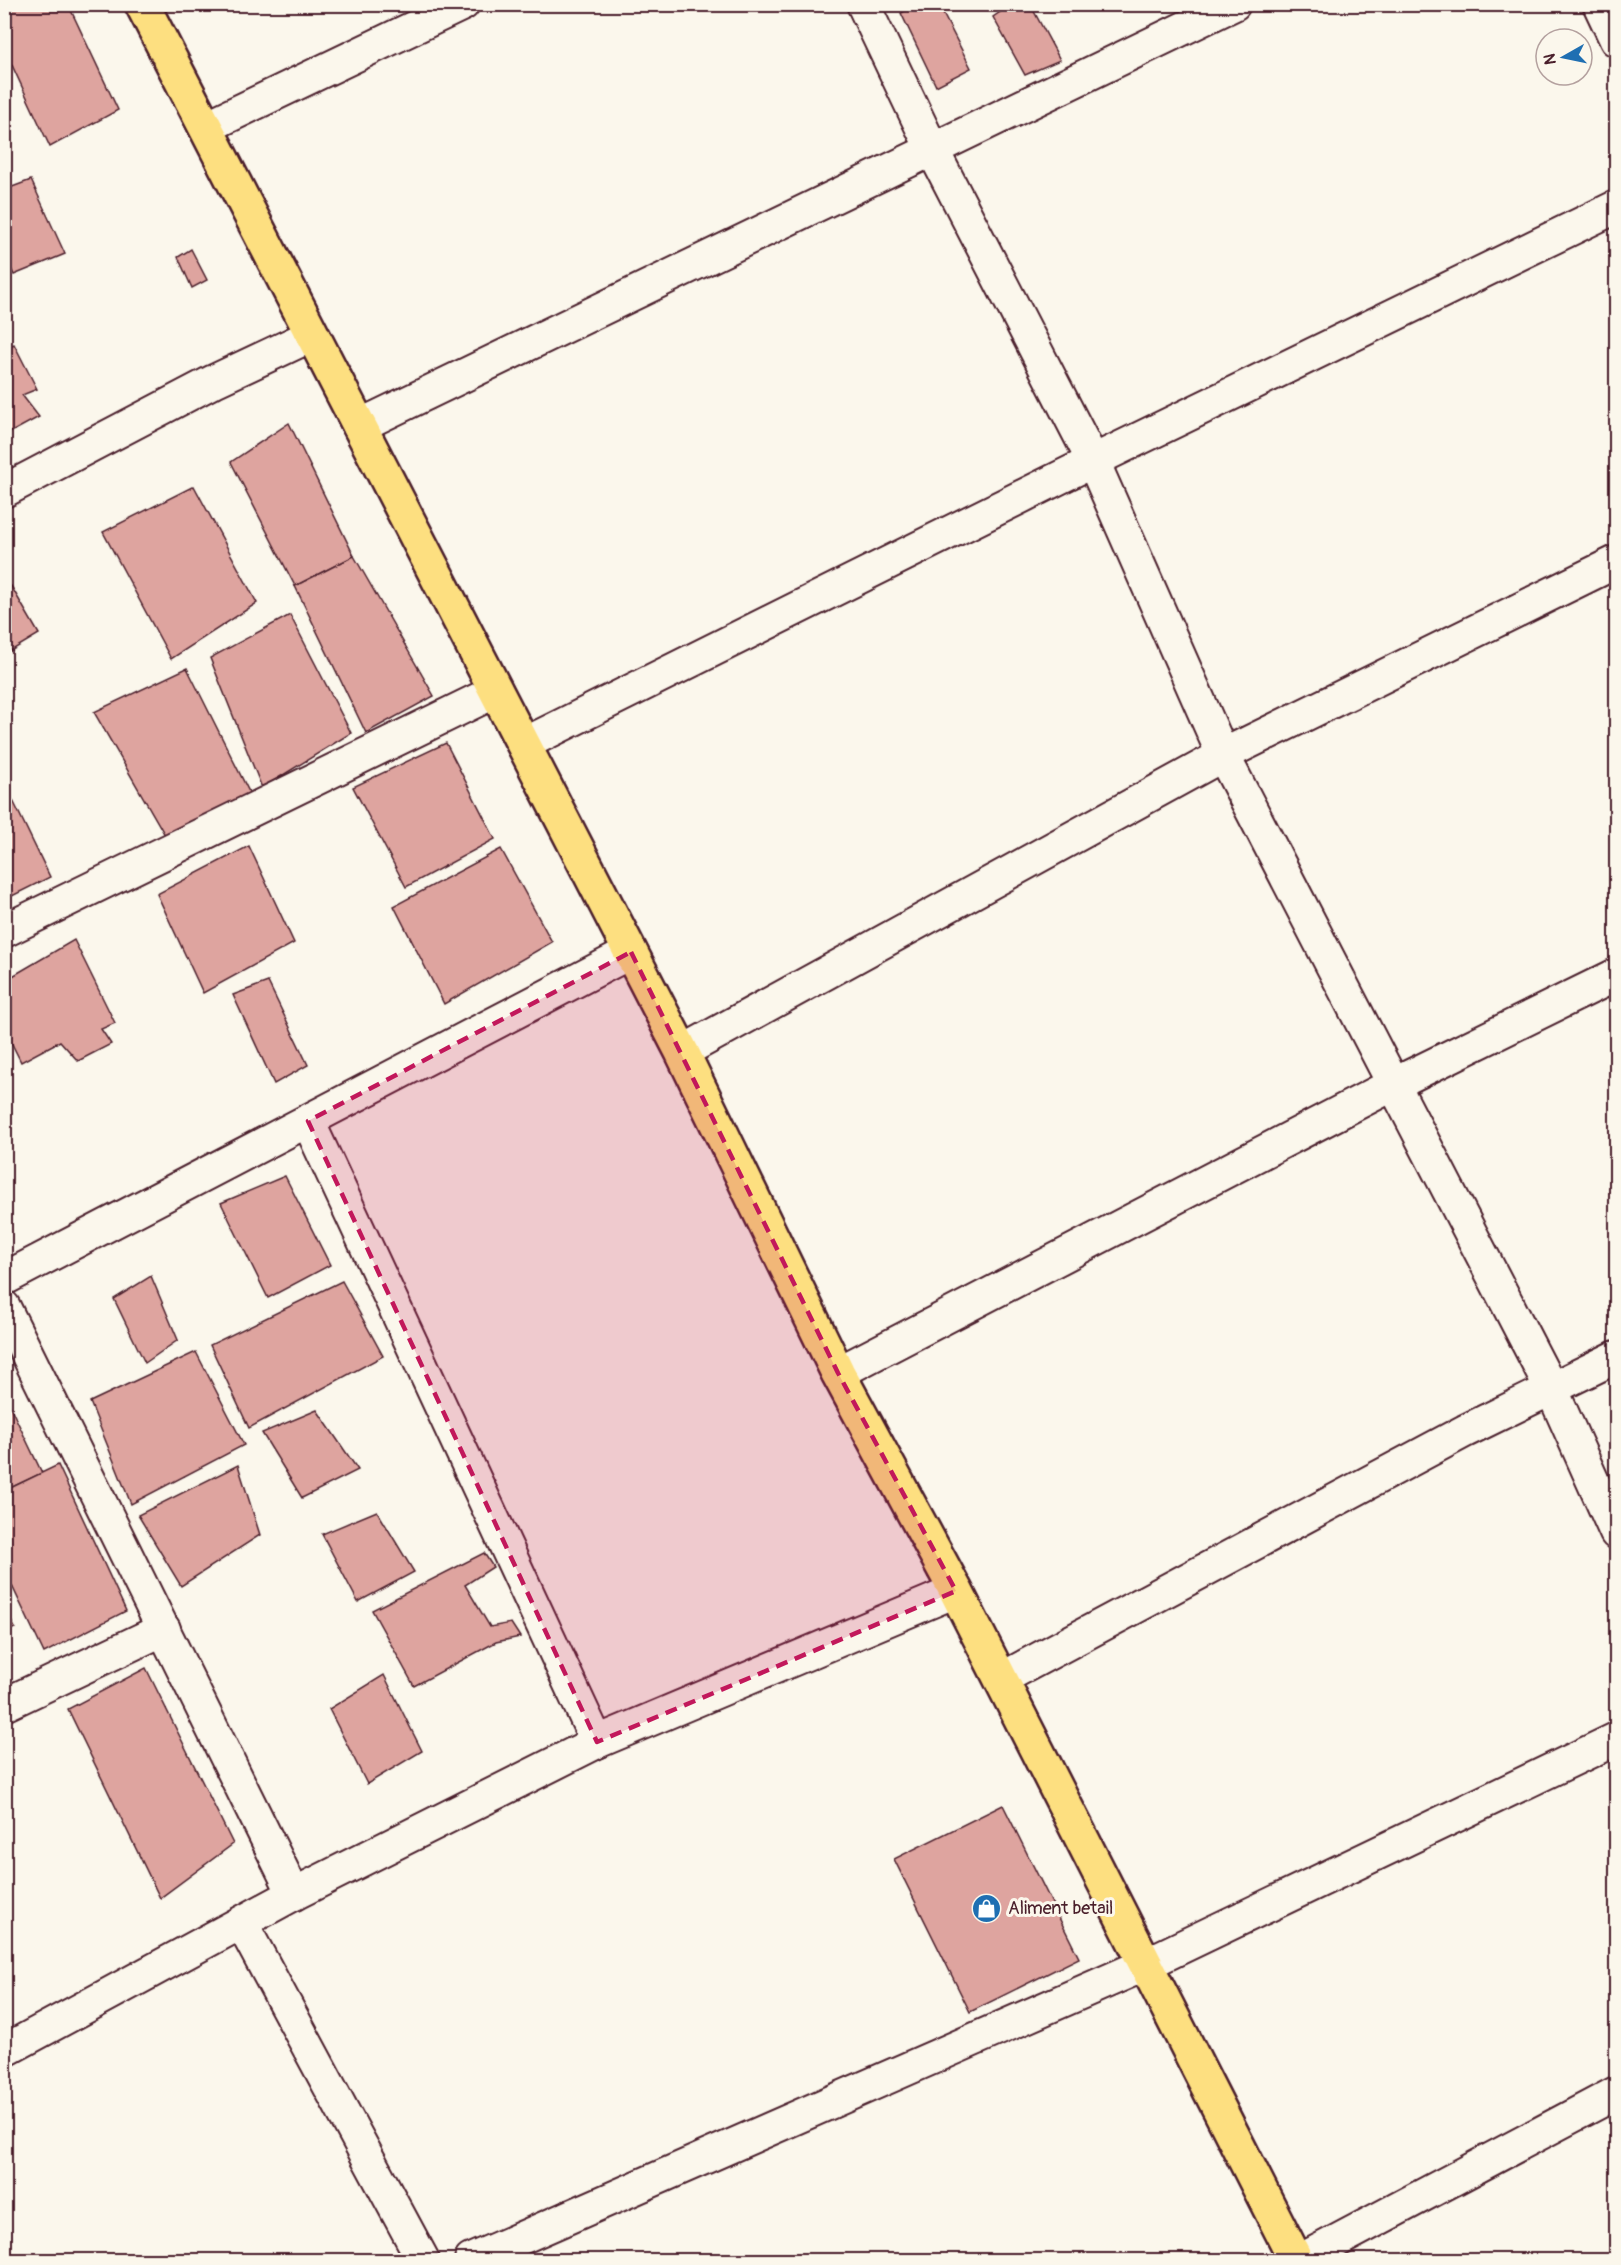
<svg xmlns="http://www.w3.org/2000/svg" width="1621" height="2265" font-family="Pangolin,sans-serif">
<rect width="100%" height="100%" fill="#fbf7ec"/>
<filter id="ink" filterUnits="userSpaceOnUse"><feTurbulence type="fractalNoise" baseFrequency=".0167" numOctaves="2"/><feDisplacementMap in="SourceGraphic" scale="12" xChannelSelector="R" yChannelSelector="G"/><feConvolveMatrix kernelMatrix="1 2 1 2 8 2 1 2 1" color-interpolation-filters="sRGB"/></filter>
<g filter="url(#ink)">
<!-- building -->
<g fill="#dea49f" stroke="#4a1f2b" stroke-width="1.5">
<path d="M4,4H68L118,110L50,147L4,48Z"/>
<path d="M917,4H938L971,68L936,86L901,13Z"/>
<path d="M1012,4H1030L1060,60L1025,75L993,17Z"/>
<path d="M31,180L65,254L14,275L4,253V190Z"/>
<path d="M191,249L207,280L192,288L178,257Z"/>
<path d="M14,344L37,389L22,395L39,417L4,436V349Z"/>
<path d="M289,423L354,556L295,586L231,462Z"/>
<path d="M194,486L257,603L171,659L103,532Z"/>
<path d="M354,556L434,696L366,733L295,586Z"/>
<path d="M11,586L39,634L4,655V589Z"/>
<path d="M290,615L351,733L262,788L210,658Z"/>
<path d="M187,668L250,794L165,835L94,712Z"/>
<path d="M446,743L495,839L406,887L353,787Z"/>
<path d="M4,782L50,877L4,900Z"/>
<path d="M249,846L294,943L203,993L157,894Z"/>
<path d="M501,849L552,942L444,1004L394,906Z"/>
<path d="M74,940L115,1023L101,1029L111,1044L78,1061L60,1041L21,1062L4,1028V981Z"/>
<path d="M268,982L308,1065L274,1084L233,995Z"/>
<path d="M285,1176L330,1265L268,1298L221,1203Z"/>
<path d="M151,1276L178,1340L145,1363L114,1299Z"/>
<path d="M342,1281L383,1356L249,1428L210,1345Z"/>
<path d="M196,1352L244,1445L131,1504L90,1402Z"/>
<path d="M7,1400L42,1473L4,1491V1401Z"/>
<path d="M317,1410L358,1470L302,1498L262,1433Z"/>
<path d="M58,1465L126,1611L44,1653L4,1569V1491Z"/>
<path d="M238,1465L260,1535L181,1586L138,1515Z"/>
<path d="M377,1511L414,1572L358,1602L322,1534Z"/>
<path d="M484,1553L493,1567L465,1585L490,1627L511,1623L520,1637L496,1642L414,1686L372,1610Z"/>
<path d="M4,1608L15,1628L4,1633Z"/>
<path d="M146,1668L233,1844L160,1898L68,1709Z"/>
<path d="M384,1675L422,1751L367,1784L329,1709Z"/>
<path d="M1003,1805L1079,1958L970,2012L894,1859Z"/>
</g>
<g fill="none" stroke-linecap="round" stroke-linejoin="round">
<defs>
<g id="street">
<path d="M863,4L932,149L1093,461L1223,755L1552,1390L1616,1533"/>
<path d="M1599,4L1616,40"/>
<path d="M206,127L463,4"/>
<path d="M359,426L1234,4"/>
<path d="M4,491L214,381L312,335"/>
<path d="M524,744L1093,461L1616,207"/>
<path d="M4,931L496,691"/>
<path d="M682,1052L1223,755L1616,562"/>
<path d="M308,1121L597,1742"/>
<path d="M4,1279L631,952"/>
<path d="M4,1307L294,1894"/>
<path d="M838,1373L1394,1084L1616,975"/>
<path d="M1001,1679L1465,1431L1616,1357"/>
<path d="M4,1705L164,1629"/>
<path d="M242,1924L423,2260"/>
<path d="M4,2051L294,1894L597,1742L956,1591"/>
<path d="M471,2260L1144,1965L1616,1739"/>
<path d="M1301,2260L1616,2093"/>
</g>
<path id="primary" d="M142,4L682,1052L838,1373L956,1591L1296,2260"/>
</defs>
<!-- street casing -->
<use href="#street" stroke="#4a1f2b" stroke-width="36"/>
<!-- primary casing -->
<use href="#primary" stroke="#4a1f2b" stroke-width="38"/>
<!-- street -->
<use href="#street" stroke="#fbf7ec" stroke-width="32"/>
<!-- primary -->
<use href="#primary" stroke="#fddf80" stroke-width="33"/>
</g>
</g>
<!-- marked area -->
<path fill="#c2185b" fill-opacity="0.2" stroke="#c2185b" stroke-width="4.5" stroke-dasharray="12 8" stroke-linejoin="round" d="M631,952L838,1373L956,1591L597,1742L308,1121Z"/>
<!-- icons -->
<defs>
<symbol id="shop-disc" viewBox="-11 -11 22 22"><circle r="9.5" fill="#1f6fb2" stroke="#fbf7ec"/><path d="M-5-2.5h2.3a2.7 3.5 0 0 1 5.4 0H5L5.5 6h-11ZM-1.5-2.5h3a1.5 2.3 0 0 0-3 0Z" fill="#fff"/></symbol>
</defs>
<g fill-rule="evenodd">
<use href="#shop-disc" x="970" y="1892" width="33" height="33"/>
</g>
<g text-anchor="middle" stroke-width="6" stroke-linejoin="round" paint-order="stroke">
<!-- poi labels -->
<g font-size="18" fill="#4a1f2b" stroke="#fbf7ec" text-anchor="start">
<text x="1008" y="1914">Aliment betail</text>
</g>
</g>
<!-- margin -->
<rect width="1621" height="2265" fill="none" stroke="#fbf7ec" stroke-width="24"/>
<rect x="12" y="12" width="1597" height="2241" fill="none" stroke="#4a1f2b" stroke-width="2" filter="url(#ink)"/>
<!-- north arrow -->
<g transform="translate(1564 57) rotate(261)"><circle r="28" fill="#fbf7ec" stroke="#b4a19f" stroke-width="1.5"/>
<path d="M0-4.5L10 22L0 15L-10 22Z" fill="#1f6fb2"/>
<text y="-9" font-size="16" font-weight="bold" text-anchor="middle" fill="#4a1f2b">N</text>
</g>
</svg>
